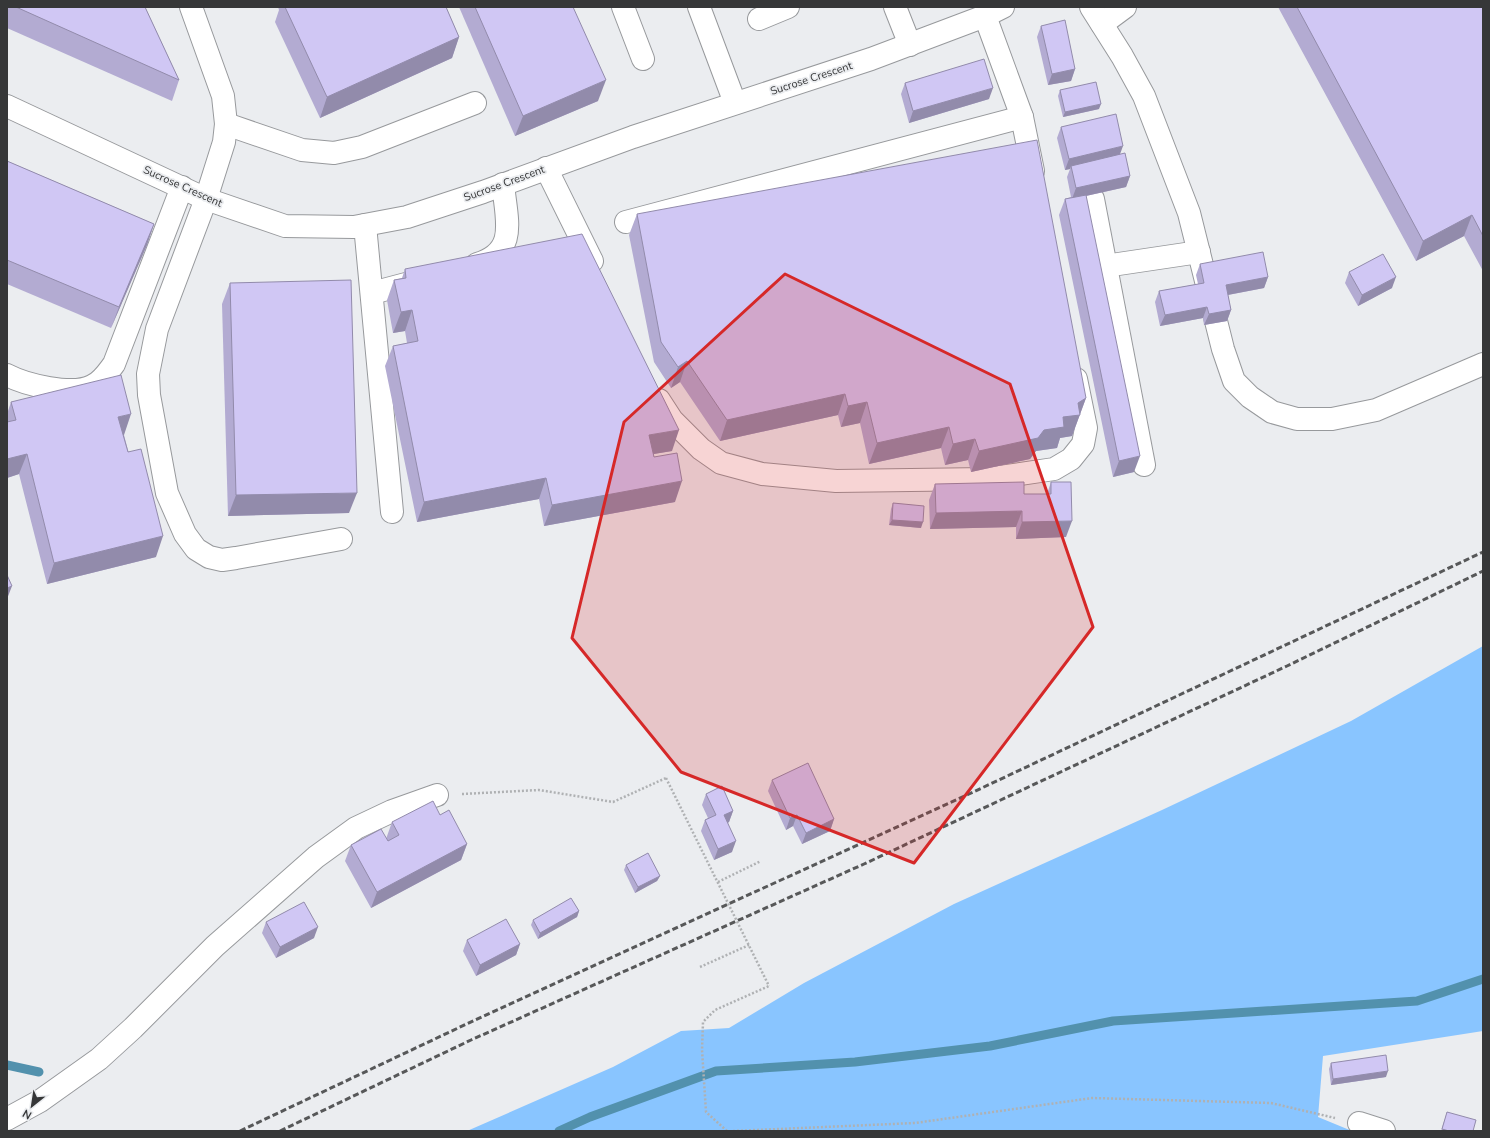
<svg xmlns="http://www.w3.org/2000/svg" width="1490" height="1138" font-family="'Nunito Sans',sans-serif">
<rect width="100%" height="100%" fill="#ebedf0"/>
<!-- forest -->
<path fill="#89c5ff" d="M1483,646V1031L1323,1056L1318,1117L1352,1131H467L613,1067L681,1031L729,1028L804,983L954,904L1162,810L1351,721Z"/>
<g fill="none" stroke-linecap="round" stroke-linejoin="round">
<!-- stream -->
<g stroke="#5291ad" stroke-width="9">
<path d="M7,1065L39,1072"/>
<path d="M559,1131L590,1117L716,1071L855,1062L990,1046L1113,1021L1417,1001L1483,979"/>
</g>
<defs>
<g id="minor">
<path d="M191,7L223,96L226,124L224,142L206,199L157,329L148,374L149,395L167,493L185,534L196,549L209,557L222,560L236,558L341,539"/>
<path d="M623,7L643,59"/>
<path d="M699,7L735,103"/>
<path d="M895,7L910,45"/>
<path d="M1091,7L1122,56L1144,96L1189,213L1223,349L1234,381L1250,397L1272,412L1297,419H1332L1376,410L1483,364"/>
<path d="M985,16L1022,117L1033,171"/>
<path d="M759,19L788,7"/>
<path d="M1102,24L1125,7"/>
<path d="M7,106L206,199L285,226L354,227L407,217L483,192L633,137L871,59L985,16L1003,7"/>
<path d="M226,124L302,150L334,153L362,147L475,103"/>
<path d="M546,168L592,261"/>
<path d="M1093,199L1144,465"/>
<path d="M626,222L1022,117"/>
<path d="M365,225L392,512"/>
<path d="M477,264C519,252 506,218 503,184"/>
<path d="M1105,266L1199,252"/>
<path d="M372,293L421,280"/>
<path d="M7,375C26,385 72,396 92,386C102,382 108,372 114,364L182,187"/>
<path d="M659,400L672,420L701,449L721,463L762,474L836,481L986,479L1054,469L1071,459L1083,444L1086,428L1076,379"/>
<path d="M7,1119L40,1101L99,1059L133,1028L215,946L316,857L356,828L392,811L437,795"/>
<path d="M1359,1123L1384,1131"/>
</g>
</defs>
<!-- minor casing -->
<use href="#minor" stroke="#97999c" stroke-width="24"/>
<!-- path -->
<g stroke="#afb1b3" stroke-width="2.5" stroke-dasharray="2 2" stroke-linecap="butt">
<path d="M462,794L539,790L613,802L666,778"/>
<path d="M718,882L761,861"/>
<path d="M700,967L749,945"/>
<path d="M727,1131L706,1112L702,1050L703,1022L715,1010L769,986"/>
<path d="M733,1131L915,1123L1092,1098L1271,1103L1335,1118"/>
</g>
<!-- minor -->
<use href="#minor" stroke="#fff" stroke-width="22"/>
<!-- rail -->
<g stroke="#575859" stroke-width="3" stroke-dasharray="6 3" stroke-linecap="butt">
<path d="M240,1131L475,1020L969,794L1483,552"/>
<path d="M280,1131L471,1040L864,864L1287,666L1483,571"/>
</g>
<!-- path-bridge -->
<path stroke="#afb1b3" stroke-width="2.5" stroke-dasharray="2 2" stroke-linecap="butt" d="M666,778L769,986"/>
</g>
<!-- wall -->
<g fill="#b3abd2">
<path d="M7,7H145L179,80L172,101L7,28Z"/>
<path d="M278,7H446L459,37L452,58L320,118L275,22L279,10Z"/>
<path d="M459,7H573L598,101L515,136Z"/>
<path d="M1278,7H1483V271L1464,236L1416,261Z"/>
<path d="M1041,26L1075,69L1071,81L1048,85L1037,37Z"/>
<path d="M905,83L989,99L909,123L901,94Z"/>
<path d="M1060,90L1099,109L1063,117L1058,96Z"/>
<path d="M1061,127L1120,154L1130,176L1126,187L1086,196L1134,472L1113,477L1059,215L1065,199L1071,197L1067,177L1070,169L1065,170L1057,138Z"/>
<path d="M7,161L154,224L147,245L111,328L7,284Z"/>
<path d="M637,214L1086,398L1072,436L1060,438L1057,448L1036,451L1030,459L971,472L968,460L945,465L941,448L869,464L860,423L841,427L838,415L720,441L680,382L671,388L654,362L629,235Z"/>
<path d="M1200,264L1268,277L1264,288L1228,295L1231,310L1227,321L1204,325L1203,318L1160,326L1155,302L1159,291L1198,284L1196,275Z"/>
<path d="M405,269L672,451L653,454L654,457L675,502L544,526L539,499L417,522L385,366L393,346L407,343L405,331L393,333L387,300L394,280L402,278Z"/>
<path d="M1349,272L1392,288L1358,306L1345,283Z"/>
<path d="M230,283L349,513L228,516L222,304Z"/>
<path d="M11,402L124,435L156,557L47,584L19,474L7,478V414Z"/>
<path d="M1051,482L1066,537L1016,539V527L930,529L929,500L935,484L1024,494H1047Z"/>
<path d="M893,503L921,528L889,525L891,509Z"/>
<path d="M772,780L834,819L830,831L802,844L793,826L786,830L768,791Z"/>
<path d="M706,794L733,811L729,822L728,823L732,852L714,860L701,831L705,820L708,818L702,805Z"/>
<path d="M440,815L467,844L461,860L371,908L345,861L351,845L386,839L392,822Z"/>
<path d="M626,865L660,876L657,881L635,893L624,870Z"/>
<path d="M579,911L577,917L538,939L531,925L533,920Z"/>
<path d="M266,922L314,938L276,958L262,933Z"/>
<path d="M467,940L520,944L516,955L476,976L463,951Z"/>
<path d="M1331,1063L1386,1077L1331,1085L1329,1069Z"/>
<path d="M1447,1112L1473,1131H1441Z"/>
</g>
<!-- shaded-wall -->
<g fill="#928bab">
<path d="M459,37L452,58L320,118L327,97Z"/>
<path d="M1075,69L1071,81L1048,85L1052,74Z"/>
<path d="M606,80L598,101L515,136L523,116Z"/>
<path d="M993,88L989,99L909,123L913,111Z"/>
<path d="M1101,104L1099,109L1063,117L1065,112Z"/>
<path d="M1123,146L1119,157L1071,166L1070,169L1065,170L1069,159Z"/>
<path d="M1130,176L1126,187L1072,199L1076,188Z"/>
<path d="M1472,215L1464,236L1416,261L1423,241Z"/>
<path d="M154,224L147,245L111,328L119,307Z"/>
<path d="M1268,277L1264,288L1222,296L1226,285Z"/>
<path d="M1396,277L1392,288L1358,306L1362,295Z"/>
<path d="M1207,307L1203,318L1160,326L1165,315Z"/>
<path d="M412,310L405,331L393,333L401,312Z"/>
<path d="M1231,310L1227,321L1204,325L1209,314Z"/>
<path d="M687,361L680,382L671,388L678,367Z"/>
<path d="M845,394L838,415L720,441L727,420Z"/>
<path d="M1086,398L1072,436L1060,438L1057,448L1036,451L1030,459L971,472L979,451L1044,430L1063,417L1078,403Z"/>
<path d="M867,402L860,423L841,427L848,406Z"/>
<path d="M131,414L124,435L111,438L118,417Z"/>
<path d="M949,427L941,448L869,464L877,443Z"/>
<path d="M679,430L672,451L642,456L649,435Z"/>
<path d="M975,439L968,460L945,465L953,444Z"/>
<path d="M27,454L19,474L7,478V459Z"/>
<path d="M1140,456L1134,472L1113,477L1119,461Z"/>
<path d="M546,478L539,499L417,522L424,502Z"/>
<path d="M682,481L675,502L544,526L552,505Z"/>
<path d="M357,493L349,513L228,516L236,495Z"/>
<path d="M1022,511L1016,527L930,529L936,513Z"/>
<path d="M892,520L923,522L921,528L889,525Z"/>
<path d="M1072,521L1066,537L1016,539L1022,522Z"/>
<path d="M163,536L156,557L47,584L54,563Z"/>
<path d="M12,586L7,599V588Z"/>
<path d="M733,811L729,822L720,826L724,815Z"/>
<path d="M797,815L793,826L786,830L790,818Z"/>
<path d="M834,819L830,831L802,844L806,833Z"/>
<path d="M736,841L732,852L714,860L718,849Z"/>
<path d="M467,844L461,860L371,908L377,892Z"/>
<path d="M660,876L657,881L635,893L638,887Z"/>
<path d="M579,911L577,917L538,939L540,933Z"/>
<path d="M318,927L314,938L276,958L280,947Z"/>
<path d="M520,944L516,955L476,976L480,965Z"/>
<path d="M1388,1071L1386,1077L1331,1085L1333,1079Z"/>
</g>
<!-- building -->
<g fill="#d0c7f4" stroke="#928bab">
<path d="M16,7H145L179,80Z"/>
<path d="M285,7H446L459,37L327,97Z"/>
<path d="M475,7H573L606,80L523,116Z"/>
<path d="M1297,7H1483V236L1472,215L1423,241Z"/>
<path d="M1065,20L1075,69L1052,74L1041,26Z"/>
<path d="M984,59L993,88L913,111L905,83Z"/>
<path d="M1096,82L1101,104L1065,112L1060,90Z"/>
<path d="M1116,114L1123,146L1069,159L1061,127Z"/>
<path d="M1037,140L1086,398L1078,403L1080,415L1063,417L1064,427L1044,430L1038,438L979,451L975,439L953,444L949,427L877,443L867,402L848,406L845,394L727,420L687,361L678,367L661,342L637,214Z"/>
<path d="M1125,153L1130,176L1076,188L1071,166Z"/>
<path d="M7,161L154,224L119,307L7,260Z"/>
<path d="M1086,195L1140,456L1119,461L1065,199Z"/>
<path d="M582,234L679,430L649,435L654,457L677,453L682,481L552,505L546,478L424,502L393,346L418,341L412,310L401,312L394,280L406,278L405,269Z"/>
<path d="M1263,252L1268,277L1226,285L1231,310L1209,314L1207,307L1165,315L1159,291L1204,283L1200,264Z"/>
<path d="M1383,254L1396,277L1362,295L1349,272Z"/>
<path d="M351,280L357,493L236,495L230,283Z"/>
<path d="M121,375L131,414L118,417L128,452L141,449L163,536L54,563L27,454L7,459V422L16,420L11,402Z"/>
<path d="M1024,482V494H1051V482H1071L1072,521L1022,522V511L936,513L935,484Z"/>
<path d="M893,503L924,506L923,522L892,520Z"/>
<path d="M7,575L12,586L7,588Z"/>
<path d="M808,763L834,819L806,833L797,815L790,818L772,780Z"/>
<path d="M722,786L733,811L724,815L736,841L718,849L705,820L716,815L706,794Z"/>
<path d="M433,801L440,815L449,810L467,844L377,892L351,845L381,829L388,841L399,835L392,822Z"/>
<path d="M648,853L660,876L638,887L626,865Z"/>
<path d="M571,898L579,911L540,933L533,920Z"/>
<path d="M304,902L318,927L280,947L266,922Z"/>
<path d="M506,919L520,944L480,965L467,940Z"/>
<path d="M1386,1055L1388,1071L1333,1079L1331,1063Z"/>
<path d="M1447,1112L1476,1120L1473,1131H1449L1442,1129Z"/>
</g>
<!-- marked area -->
<path fill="#d62828" fill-opacity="0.2" stroke="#d62828" stroke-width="3" stroke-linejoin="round" d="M785,274L1010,384L1093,627L914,863L681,772L572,638L624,422Z"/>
<g text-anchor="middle" stroke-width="3.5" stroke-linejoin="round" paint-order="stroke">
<!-- street labels -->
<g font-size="11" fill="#363738" stroke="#ebedf0">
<text transform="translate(811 78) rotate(-18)" y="4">Sucrose Crescent</text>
<text transform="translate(504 183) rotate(-20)" y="4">Sucrose Crescent</text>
<text transform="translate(183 186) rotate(24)" y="4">Sucrose Crescent</text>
</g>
</g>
<!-- border -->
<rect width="1490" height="1138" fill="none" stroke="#363738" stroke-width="16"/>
<!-- north arrow -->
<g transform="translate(32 1106) rotate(210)" stroke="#ebedf0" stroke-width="3" paint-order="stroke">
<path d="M0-3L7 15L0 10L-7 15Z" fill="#363738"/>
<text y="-6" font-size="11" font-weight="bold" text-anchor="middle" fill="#363738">N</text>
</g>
</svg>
